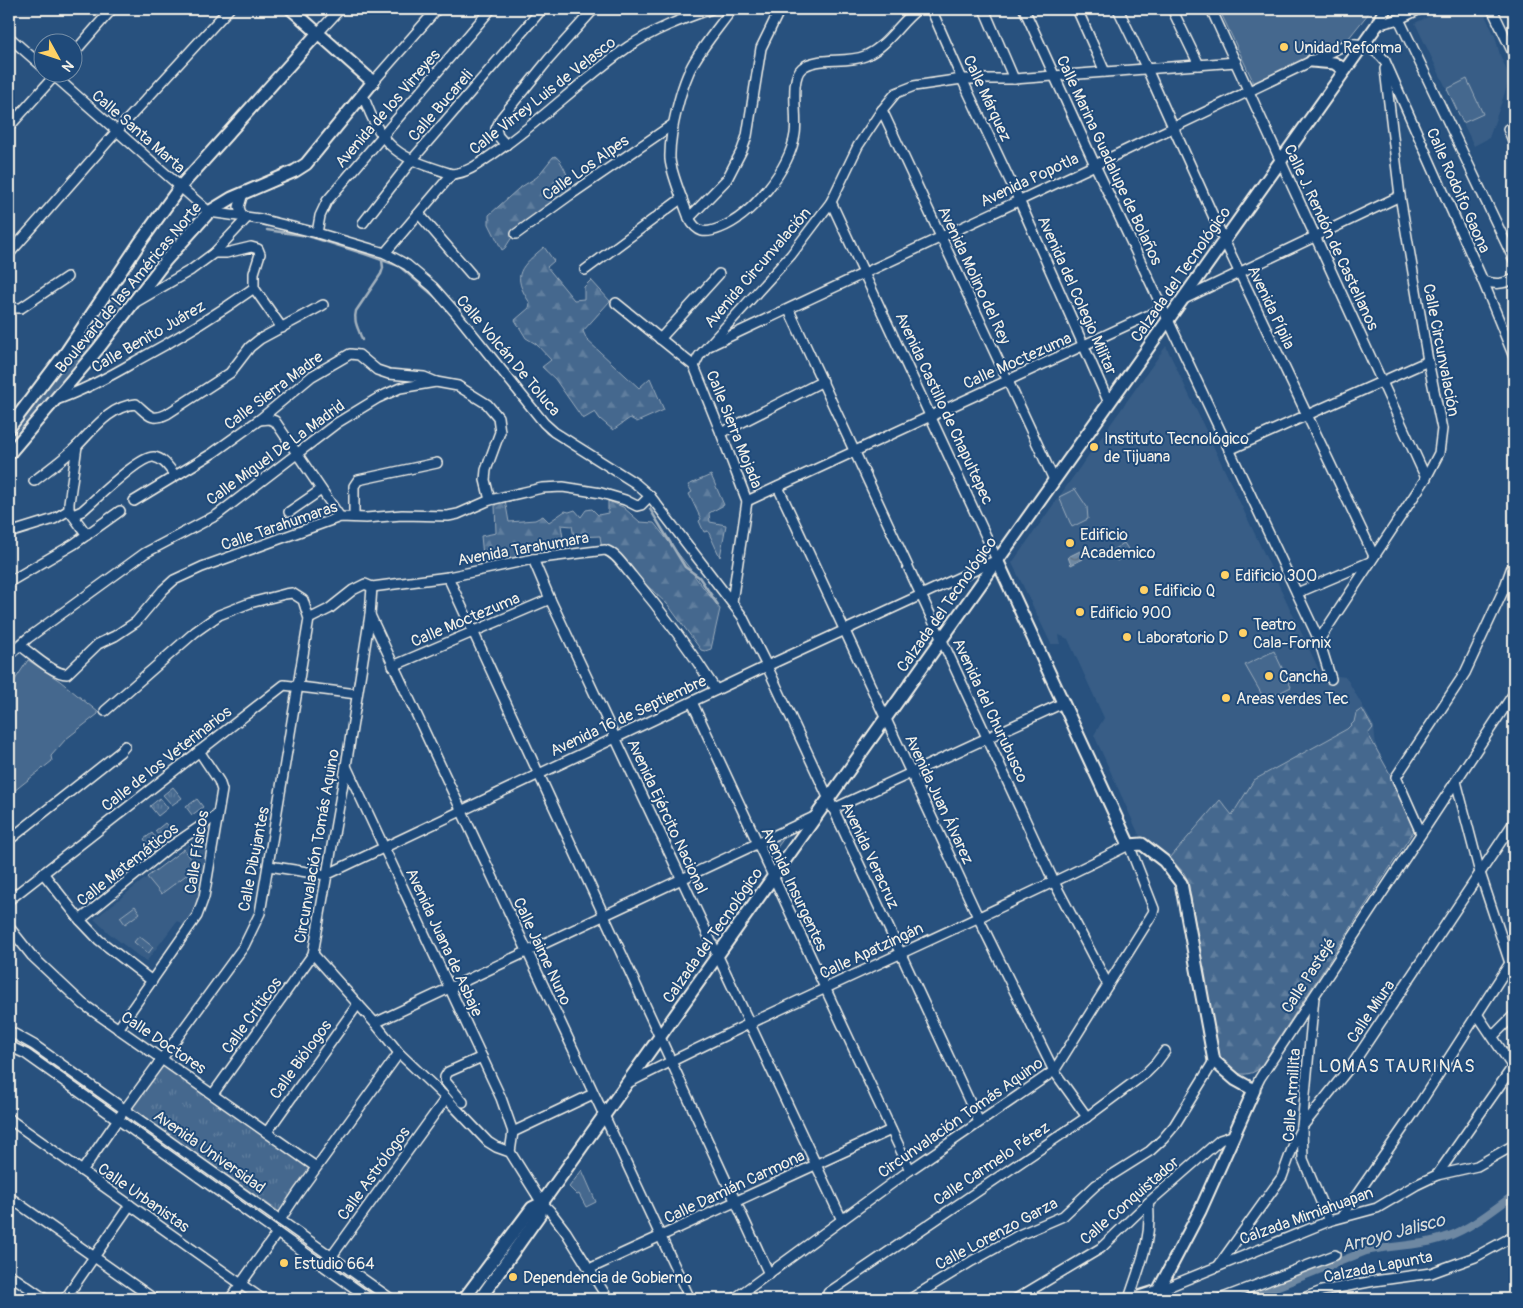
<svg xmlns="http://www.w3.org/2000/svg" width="1523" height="1308" font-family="Pangolin,sans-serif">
<defs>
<pattern id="forest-firs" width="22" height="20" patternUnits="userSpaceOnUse" patternTransform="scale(1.25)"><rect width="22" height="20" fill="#45688e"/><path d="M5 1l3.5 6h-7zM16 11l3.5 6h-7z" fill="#607e9e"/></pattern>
<pattern id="park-tufts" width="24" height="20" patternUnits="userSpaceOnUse" patternTransform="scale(1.25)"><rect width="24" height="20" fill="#45688e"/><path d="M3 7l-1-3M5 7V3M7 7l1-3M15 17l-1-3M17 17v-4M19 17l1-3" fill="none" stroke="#607e9e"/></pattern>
<pattern id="water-waves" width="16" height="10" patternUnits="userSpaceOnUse" patternTransform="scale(1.25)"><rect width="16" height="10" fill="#6e88a2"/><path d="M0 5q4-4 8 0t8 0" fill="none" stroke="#5f6e7d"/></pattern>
</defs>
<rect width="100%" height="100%" fill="#28517e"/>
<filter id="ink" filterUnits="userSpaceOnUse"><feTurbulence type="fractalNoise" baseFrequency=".02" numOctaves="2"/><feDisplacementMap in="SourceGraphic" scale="10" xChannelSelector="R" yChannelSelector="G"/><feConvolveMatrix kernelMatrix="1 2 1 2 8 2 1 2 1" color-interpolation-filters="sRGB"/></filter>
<g filter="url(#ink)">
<!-- built -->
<g fill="#375d86">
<path d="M1444,9H1482L1495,36L1500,55L1510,78L1489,138L1474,146L1415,23Z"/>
<path d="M1166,346L1321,674L1346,677L1374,726L1376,746L1415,829L1259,1069L1252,1074L1243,1075L1229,1069L1220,1056L1184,874L1156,846L1139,835L1094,735L1104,718L1068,639L1059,635L1061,644H1051L1012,563Z"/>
<path d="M202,835L205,837L207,840L200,892L191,916L184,926L177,921L146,962L110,934L94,919L199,836Z"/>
</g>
<!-- green -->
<g fill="#45688e" stroke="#9cacbb">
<path d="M1219,9H1372L1348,39L1252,84V79Z"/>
<path d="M1467,79L1483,114L1463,123L1447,89Z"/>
<path d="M112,298L125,308L97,345L9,448V439Z"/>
<path d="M1075,489L1087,507L1088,519L1072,527L1059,497Z"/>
<path d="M1124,543L1130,552L1117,561L1111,551Z"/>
<path d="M1274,651L1291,687L1265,700L1245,665Z"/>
<path d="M28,660L60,681L98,712V714L66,739L51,756L52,761L9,795V689Z"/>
<path d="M784,838L771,856L766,845Z"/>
<path d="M184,849L197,867L161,894L147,877Z"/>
<path d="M135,906L140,913L125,924L120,917Z"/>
<path d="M139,936L153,947L148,954L134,942Z"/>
<path d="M582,1170L596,1202L586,1207L579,1194L577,1195L569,1187Z"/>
</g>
<!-- forest -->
<g fill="url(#forest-firs)" stroke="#9cacbb">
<path d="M555,156C563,161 569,180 572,189L549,209L514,234L505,248L502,250L489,224V215L518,189L537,177L553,157Z"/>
<path d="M544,247L554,261L547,267L574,300L584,299V287L591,280L610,301L583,331L587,340L639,388L650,378L664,410L637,422L630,418L613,430L600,419L595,412L583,419L555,379L542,367L551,360L536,344L526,338L515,320L529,308L530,303C510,274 521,267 544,247Z"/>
<path d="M711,475L724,505L709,513L710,522L726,525L720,557L708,531L704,532L699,521L701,519L689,494L692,492L688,485Z"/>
<path d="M505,500L509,522L535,520L543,516L549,522L565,511L569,512L575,510L581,517L586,510L592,509L598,515L608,513V501L623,507L640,522L654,523L691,570L696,578L720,609L711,649L705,651L701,650L668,605L640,579L602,550L600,536L574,537L572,526L561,525L563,538L547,542L548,546L540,550L539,548L516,550V561L484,566L481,536L496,533L495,505L499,501Z"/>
<path d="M1362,709L1373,728L1368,734L1390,774L1415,829L1259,1069C1246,1078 1231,1075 1222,1061C1218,1054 1217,1045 1215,1038L1188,881L1184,873L1170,858L1220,800L1232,815L1254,780L1347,729L1354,722L1356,713Z"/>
</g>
<!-- park -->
<g fill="url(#park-tufts)" stroke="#9cacbb">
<path d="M173,787L182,798L172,805L163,795Z"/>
<path d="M160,798L168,808L158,816L150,806Z"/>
<path d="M197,799L203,807L192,815L186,807Z"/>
<path d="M165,823L172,831L161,839L155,831Z"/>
<path d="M152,833L158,841L150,848L144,839Z"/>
<path d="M161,1064L311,1169L281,1213L130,1108Z"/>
</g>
<!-- water -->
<path fill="url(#water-waves)" stroke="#a4b2be" d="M1080,551L1083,559L1071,565L1068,557Z"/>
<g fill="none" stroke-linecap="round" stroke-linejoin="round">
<!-- stream -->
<g stroke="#a4b2be" stroke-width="2.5">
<path d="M267,230L308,236L365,254L399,266L439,300"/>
<path d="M362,340C359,329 353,322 356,311L381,274L383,268L382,260"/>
<path d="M534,417L547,433L565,444"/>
<path d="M650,509L685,567L699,577L718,605"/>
</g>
<!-- canal -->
<path stroke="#6e88a2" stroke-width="8" d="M1246,1299L1366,1251C1393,1245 1423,1246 1449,1236C1473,1227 1494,1209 1514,1195"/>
<defs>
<g id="minor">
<path d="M732,9C719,27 705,43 694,62C681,84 669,134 670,159C671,173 684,204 689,218C697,233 705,234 720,228C752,216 790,168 795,134C798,116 789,79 802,68C816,56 846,64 865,56C888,46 899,23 918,9"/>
<path d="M931,9L962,79L1019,200L1109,403"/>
<path d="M984,9L1014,79"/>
<path d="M1024,9L1095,165L1319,640L1331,679"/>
<path d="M1077,9L1105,72"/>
<path d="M1118,9L1147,69L1224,240L1374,556"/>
<path d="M1172,9L1199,65"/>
<path d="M1211,9L1426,478"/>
<path d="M1492,9L1514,55"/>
<path d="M1399,19L1514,260"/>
<path d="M1377,25L1399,19L1420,9"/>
<path d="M318,33L340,9"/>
<path d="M9,37L42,66"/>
<path d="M72,55L112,9"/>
<path d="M50,72L209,212L260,219L317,233L385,253L407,265L433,287L455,312L544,423L554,432L635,483L650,496L742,616L767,666L979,1122"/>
<path d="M373,82L437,9"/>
<path d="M363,95C383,150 397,157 452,174C468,173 480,163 493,154C540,122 581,80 628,47C653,30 682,19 711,9"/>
<path d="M882,110L1054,480"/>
<path d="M9,127L57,73"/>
<path d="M1508,129L1514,143"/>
<path d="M506,145L498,136L496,129L501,118L549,59L594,9"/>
<path d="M419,214L471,274"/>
<path d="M242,217L239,207L243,193"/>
<path d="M689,218L727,179L742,150L747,136L761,48L780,9"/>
<path d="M363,223L412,160L542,9"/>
<path d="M317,233L320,216L327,201L491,9"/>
<path d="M516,234L570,195L672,125"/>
<path d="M214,253H226L251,247L258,249L260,254L254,273V288L282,328"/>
<path d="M385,253L452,174"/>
<path d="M9,254L117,131L229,9"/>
<path d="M585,270L682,198"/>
<path d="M1483,281C1495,285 1503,284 1514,279"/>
<path d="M1182,300L1400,196"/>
<path d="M134,303L191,270L214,253L247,218"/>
<path d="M616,303L694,366L721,433L747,501L732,602"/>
<path d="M9,305L14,308H21L67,277"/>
<path d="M789,310L1054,882L1108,985"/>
<path d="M660,339L719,274"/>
<path d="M709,346L1095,165L1345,45C1360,41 1375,48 1385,61L1483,281L1514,357"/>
<path d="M694,366L699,356L791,255L831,202L858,146L882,110L896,93L914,86L962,79H1014L1236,62"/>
<path d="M53,401C83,391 109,377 136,361C177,339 216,315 254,288"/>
<path d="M259,420L269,419L275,421L340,517"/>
<path d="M721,433L823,381"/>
<path d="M77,446L69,503V510L87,535"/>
<path d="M1229,450L1428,361"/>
<path d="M34,481C48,470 64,459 77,446C93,430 110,406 136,404C148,414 151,422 167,414L230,373L250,347L260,339L323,305"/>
<path d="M778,487L978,917L1054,1071L1087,1117"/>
<path d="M134,501L213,453L259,420L312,376L350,354L359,355L377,370L389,374L424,377L436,382"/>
<path d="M747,501L1162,309"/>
<path d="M289,512L321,490"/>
<path d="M73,515L82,511C94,501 140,455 154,457C164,459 169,468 175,475"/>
<path d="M354,517V486L358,480L437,463"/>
<path d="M9,533L54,519L69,510"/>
<path d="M533,559L550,599L842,1220"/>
<path d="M448,577L769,1274"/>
<path d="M9,582L74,544L120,511"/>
<path d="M1297,593L1370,562"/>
<path d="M370,615L690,1299"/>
<path d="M309,619L329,609L353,590L365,584L372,587L448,577L533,559L605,550C616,553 624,567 632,576C664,614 689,648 716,690"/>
<path d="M1319,640L1426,478L1439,453L1442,429L1428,361L1400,196L1385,69"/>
<path d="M21,646C32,654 53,674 67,674L98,644L115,636L136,622L163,590L174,580L202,567L340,517L366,518L402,515L448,516L458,514L490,500L542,488L563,487L601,493L625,500L637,506L641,505L650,496"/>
<path d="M9,655L28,638L145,553L217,515L337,423L378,398L400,388L436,382L458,386L487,404L498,417L500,432L486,470L485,480L490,500"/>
<path d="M393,666L550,599"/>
<path d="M692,702L910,1170"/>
<path d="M346,766L501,1098L513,1132"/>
<path d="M1456,781L1480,873L1510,963"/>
<path d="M833,809L1063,703"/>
<path d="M1421,833L1396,777L1465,673L1504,589L1514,561"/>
<path d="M9,840L120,752L125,746"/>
<path d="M269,866L326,875L767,666L997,560L831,202"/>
<path d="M43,873L80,920L99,940L152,981"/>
<path d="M9,900L284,685L357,694"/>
<path d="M80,920L167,849L217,815"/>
<path d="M9,927L32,956L83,1004L316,1167"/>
<path d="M313,954L375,1023L399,1053L446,1098L488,1142L496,1147L510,1152L542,1203L550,1211L566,1232L608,1299"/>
<path d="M1314,997L1302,1127L1303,1159L1329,1221"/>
<path d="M1477,1014L1512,1066"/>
<path d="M375,1023L816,816"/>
<path d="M118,1029L197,916L204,897L222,790L219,781L199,751"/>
<path d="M9,1031L34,1045L391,1299"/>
<path d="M1493,1036L1514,1015"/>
<path d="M9,1046L26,1054L370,1299"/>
<path d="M628,1083C793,999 964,928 1129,845L1154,909L1153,913L1054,1071L910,1170L734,1299"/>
<path d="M1254,1090L1260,1078L1514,693"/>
<path d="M213,1094L313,954L346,766L370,615L372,587"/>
<path d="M463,1102L445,1081V1077L448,1072L482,1057"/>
<path d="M9,1119L262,1299"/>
<path d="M267,1132L358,1004"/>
<path d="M510,1152L513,1132L593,1094"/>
<path d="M82,1171L118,1119L244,946L260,913L309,619L303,600L292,593L285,594L250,603L219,615L195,632L105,711"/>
<path d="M1437,1175L1514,1065"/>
<path d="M9,1197L154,1299"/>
<path d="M1342,1216L1415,1111L1514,957"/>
<path d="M280,1220L298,1193L399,1053"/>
<path d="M329,1260L446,1098"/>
<path d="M1219,1265L1282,1177L1295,1141L1302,1127L1354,1062L1514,822"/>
<path d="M589,1269L891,1130"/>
<path d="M9,1274L45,1299"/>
<path d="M1158,1291L1329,1221L1377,1208L1416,1185L1437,1175L1477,1166L1514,1145"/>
<path d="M828,1293L1087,1117L1146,1073L1156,1063L1165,1051"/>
<path d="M65,1299L130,1205"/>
<path d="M230,1299L277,1233"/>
<path d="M910,1299L972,1261L1019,1235L1063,1216L1096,1185L1150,1151L1163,1139L1174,1126L1214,1061"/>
<path d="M1016,1299L1101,1248L1148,1203L1220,1140L1232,1136"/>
<path d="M1129,1299C1139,1267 1153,1238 1148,1203"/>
<path d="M1220,1299L1335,1255"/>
<path d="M1301,1299L1322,1291L1374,1281L1431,1273L1475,1257L1514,1236"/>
</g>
<g id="major">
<path d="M1312,61L1334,63L1345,70"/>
<path d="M9,428L67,351L139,244L180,187L318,33"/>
<path d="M9,454L98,349L166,260L209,212L232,198L295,171L306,164L373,82L291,9"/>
<path d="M997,560L1129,845L1142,844L1164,861L1181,883L1214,1061L1236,1080L1254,1090L1200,1211L1158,1291L1133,1299"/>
<path d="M464,1299L532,1208L542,1203"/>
<path d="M480,1299L540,1214L542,1203L1377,25L1385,9"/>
</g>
</defs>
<!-- minor casing -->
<use href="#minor" stroke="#f4f1e8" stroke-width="12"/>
<!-- major casing -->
<use href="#major" stroke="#f4f1e8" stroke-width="15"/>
<!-- minor -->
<use href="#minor" stroke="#1f4a7a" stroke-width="9"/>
<!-- major -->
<use href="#major" stroke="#1f4a7a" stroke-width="11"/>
</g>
</g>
<!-- markers -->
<g fill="#ffd166" stroke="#1f4a7a" stroke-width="2">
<circle cx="1284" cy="47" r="5"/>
<circle cx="1094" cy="447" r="5"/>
<circle cx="1070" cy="543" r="5"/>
<circle cx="1225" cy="575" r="5"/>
<circle cx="1144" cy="590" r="5"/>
<circle cx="1080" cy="612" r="5"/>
<circle cx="1243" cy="633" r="5"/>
<circle cx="1127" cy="637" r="5"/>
<circle cx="1269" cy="676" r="5"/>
<circle cx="1226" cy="698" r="5"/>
<circle cx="284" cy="1263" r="5"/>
<circle cx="513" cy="1277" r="5"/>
</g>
<g text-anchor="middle" stroke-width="4" stroke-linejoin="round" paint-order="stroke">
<!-- poi labels -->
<g font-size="16" fill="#f4f1e8" stroke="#1f4a7a" text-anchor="start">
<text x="1294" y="53">Unidad Reforma</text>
<text x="1104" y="444">Instituto Tecnológico<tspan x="1104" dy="18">de Tijuana</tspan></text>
<text x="1080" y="540">Edificio<tspan x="1080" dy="18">Academico</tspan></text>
<text x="1235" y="581">Edificio 300</text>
<text x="1154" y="596">Edificio Q</text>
<text x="1090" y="618">Edificio 900</text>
<text x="1253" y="630">Teatro<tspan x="1253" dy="18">Cala-Fornix</tspan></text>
<text x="1137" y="643">Laboratorio D</text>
<text x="1279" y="682">Cancha</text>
<text x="1236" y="704">Areas verdes Tec</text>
<text x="294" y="1269">Estudio 664</text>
<text x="523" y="1283">Dependencia de Gobierno</text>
</g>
<!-- street labels -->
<g font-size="16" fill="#f4f1e8" stroke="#1f4a7a">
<text transform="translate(542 95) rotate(-38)" y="6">Calle Virrey Luis de Velasco</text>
<text transform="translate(988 98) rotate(65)" y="6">Calle Márquez</text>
<text transform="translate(440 105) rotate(-49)" y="6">Calle Bucareli</text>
<text transform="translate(387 108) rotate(-49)" y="6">Avenida de los Virreyes</text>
<text transform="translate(139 131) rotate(41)" y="6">Calle Santa Marta</text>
<text transform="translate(1110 160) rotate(65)" y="6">Calle Marina Guadalupe de Bolaños</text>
<text transform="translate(585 167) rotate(-35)" y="6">Calle Los Alpes</text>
<text transform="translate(1029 179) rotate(-25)" y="6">Avenida Popotla</text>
<text transform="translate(1459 190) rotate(66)" y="6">Calle Rodolfo Gaona</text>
<text transform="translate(1332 237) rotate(65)" y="6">Calle J. Rendón de Castellanos</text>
<text transform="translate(757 267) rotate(-49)" y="6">Avenida Circunvalación</text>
<text transform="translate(1180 274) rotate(-55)" y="6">Calzada del Tecnológico</text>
<text transform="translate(975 275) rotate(65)" y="6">Avenida Molino del Rey</text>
<text transform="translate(128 287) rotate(-50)" y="6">Boulevard de las Américas Norte</text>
<text transform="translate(1078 295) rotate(66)" y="6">Avenida del Colegio Militar</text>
<text transform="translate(1272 307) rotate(65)" y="6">Avenida Pípila</text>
<text transform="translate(148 336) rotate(-30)" y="6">Calle Benito Juárez</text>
<text transform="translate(1442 350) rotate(79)" y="6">Calle Circunvalación</text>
<text transform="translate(509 355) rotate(50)" y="6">Calle Volcán De Toluca</text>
<text transform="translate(1017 360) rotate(-24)" y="6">Calle Moctezuma</text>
<text transform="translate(273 390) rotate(-37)" y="6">Calle Sierra Madre</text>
<text transform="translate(945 408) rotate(65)" y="6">Avenida Castillo de Chapultepec</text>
<text transform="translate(735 429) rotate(68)" y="6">Calle Sierra Mojada</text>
<text transform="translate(275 452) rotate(-36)" y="6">Calle Miguel De La Madrid</text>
<text transform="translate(279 525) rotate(-19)" y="6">Calle Tarahumaras</text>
<text transform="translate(523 548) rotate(-10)" y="6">Avenida Tarahumara</text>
<text transform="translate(946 604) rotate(-55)" y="6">Calzada del Tecnológico</text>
<text transform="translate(465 619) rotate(-23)" y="6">Calle Moctezuma</text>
<text transform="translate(991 710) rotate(65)" y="6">Avenida del Churubusco</text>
<text transform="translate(628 715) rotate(-25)" y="6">Avenida 16 de Septiembre</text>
<text transform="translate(166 758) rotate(-38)" y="6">Calle de los Veterinarios</text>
<text transform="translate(940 799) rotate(65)" y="6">Avenida Juan Álvarez</text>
<text transform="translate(668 816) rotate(65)" y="6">Avenida Ejército Nacional</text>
<text transform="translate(316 846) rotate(-80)" y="6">Circunvalación Tomás Aquino</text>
<text transform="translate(196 852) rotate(-81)" y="6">Calle Físicos</text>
<text transform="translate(871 855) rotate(65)" y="6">Avenida Veracruz</text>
<text transform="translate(253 859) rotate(-79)" y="6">Calle Dibujantes</text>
<text transform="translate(127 864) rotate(-38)" y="6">Calle Matemáticos</text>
<text transform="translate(795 889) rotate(65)" y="6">Avenida Insurgentes</text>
<text transform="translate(712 935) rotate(-55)" y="6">Calzada del Tecnológico</text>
<text transform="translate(445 942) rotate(65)" y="6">Avenida Juana de Asbaje</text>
<text transform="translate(871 950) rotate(-25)" y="6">Calle Apatzingán</text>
<text transform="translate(543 951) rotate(65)" y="6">Calle Jaime Nuno</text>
<text transform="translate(1308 975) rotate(-57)" y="6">Calle Pastejé</text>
<text transform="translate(1370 1011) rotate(-56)" y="6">Calle Miura</text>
<text transform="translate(251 1015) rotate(-54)" y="6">Calle Críticos</text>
<text transform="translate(164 1042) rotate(34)" y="6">Calle Doctores</text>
<text transform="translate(300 1059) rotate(-54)" y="6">Calle Biólogos</text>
<text transform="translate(1291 1095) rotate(-86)" y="6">Calle Armillita</text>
<text transform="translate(960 1117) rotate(-35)" y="6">Circunvalación Tomás Aquino</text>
<text transform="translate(210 1151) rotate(35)" y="6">Avenida Universidad</text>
<text transform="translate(991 1163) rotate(-34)" y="6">Calle Carmelo Pérez</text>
<text transform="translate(373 1173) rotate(-54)" y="6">Calle Astrólogos</text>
<text transform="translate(734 1186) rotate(-25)" y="6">Calle Damián Carmona</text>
<text transform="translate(144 1197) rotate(35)" y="6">Calle Urbanistas</text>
<text transform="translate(1129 1200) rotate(-41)" y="6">Calle Conquistador</text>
<text transform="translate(1306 1215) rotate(-20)" y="6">Calzada Mimiahuapan</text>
<text transform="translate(996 1233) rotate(-28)" y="6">Calle Lorenzo Garza</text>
<text transform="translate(1378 1266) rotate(-11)" y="6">Calzada Lapunta</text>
</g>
<!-- neighbourhood labels -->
<g font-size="18" letter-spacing="1" fill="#f4f1e8" stroke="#1f4a7a">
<text x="1397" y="1072">LOMAS TAURINAS</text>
</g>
<!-- water labels -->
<g font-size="18" font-style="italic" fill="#d9dcda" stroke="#1f4a7a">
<text transform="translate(1393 1233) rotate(-15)" y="6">Arroyo Jalisco</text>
</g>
</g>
<!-- margin -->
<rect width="1523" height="1308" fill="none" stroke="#1f4a7a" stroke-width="30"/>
<rect x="15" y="15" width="1493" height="1278" fill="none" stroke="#f4f1e8" stroke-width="2" filter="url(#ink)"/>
<!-- north arrow -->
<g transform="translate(58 58) rotate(130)"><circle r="24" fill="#1f4a7a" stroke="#748da6"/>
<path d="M0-4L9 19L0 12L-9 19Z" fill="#ffd166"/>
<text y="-8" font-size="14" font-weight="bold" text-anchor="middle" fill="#f4f1e8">N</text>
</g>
</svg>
